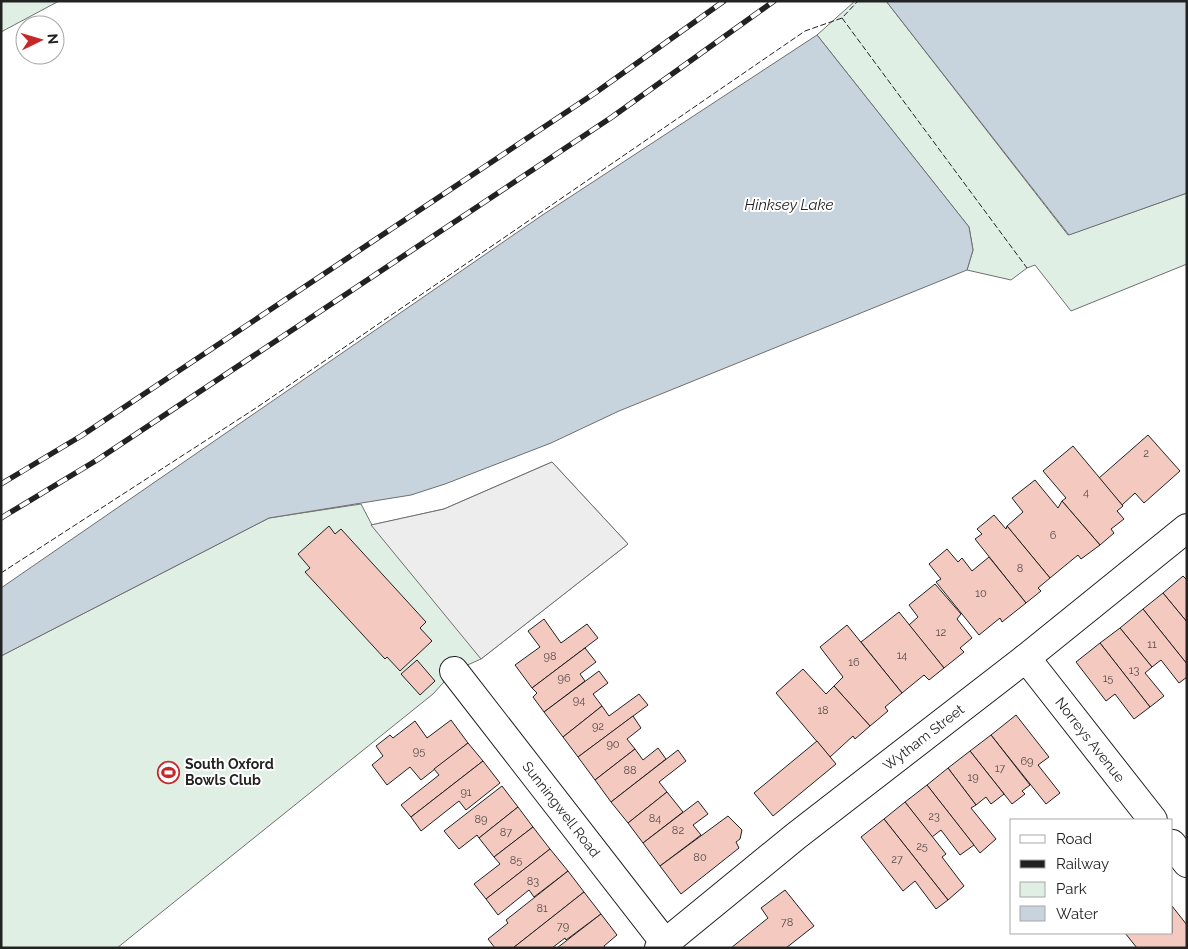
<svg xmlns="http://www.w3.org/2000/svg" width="1188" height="949" font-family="Raleway,sans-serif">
<rect width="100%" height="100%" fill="#fff"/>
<!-- green -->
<g fill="#e0efe3" stroke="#6f6f6f">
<path d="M1,1H59L1,32Z"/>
<path d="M855,1H886L1068,235L1187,193V264L1071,311L1035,265L1027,268L1011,280L967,270L973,250L969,227L817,35Z"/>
<path d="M552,462L628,544L481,659L454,671L433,694L117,948H1V656L269,518L361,504L372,525L444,509Z"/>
</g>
<!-- parking -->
<path fill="#ededed" stroke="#6f6f6f" d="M552,462L628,544L481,659L371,525L444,509Z"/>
<!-- water -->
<g fill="#c7d3dd" stroke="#6f6f6f">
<path d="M886,1H1187V193L1069,235Z"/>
<path d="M817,35L969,227L973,250L967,270L619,411L551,443L445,484L411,495L269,518L1,656V588L541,216Z"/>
</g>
<!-- building -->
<g fill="#f3c9c0" stroke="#222">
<path d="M1148,435L1180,471L1144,503L1135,493L1122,505L1099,478Z"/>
<path d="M1073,446L1123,506L1117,511L1124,519L1111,529L1114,533L1100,545L1062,501L1066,498L1043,471Z"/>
<path d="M1035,480L1058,508L1062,501L1100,545L1081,559L1078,555L1050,578L1007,526L1023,512L1012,498Z"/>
<path d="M994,515L1006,529L1007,526L1050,578L1038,588L1041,591L1026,603L975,539L982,534L977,529Z"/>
<path d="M329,526L335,534L341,529L426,622L420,628L432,641L400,671L387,657L385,659L305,572L310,568L298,554Z"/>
<path d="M947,549L958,562L962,558L972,571L989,557L1026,603L1002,622L1000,618L979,635L936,582L941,579L929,564Z"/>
<path d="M1183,576L1187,580V622L1163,593Z"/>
<path d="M935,584L961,614L957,619L972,638L960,648L964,652L944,668L909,625L918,617L909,605Z"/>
<path d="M1163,593L1187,622V664L1143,609Z"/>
<path d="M1143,609L1187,664V677L1179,683L1161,660L1152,667L1120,628Z"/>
<path d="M899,612L944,668L929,680L924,675L902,693L861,642Z"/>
<path d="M544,619L561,643L587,624L598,638L532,688L515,665L540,647L528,631Z"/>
<path d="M847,625L902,693L885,707L888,711L870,726L834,686L843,677L820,647Z"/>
<path d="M1120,628L1152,667L1145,673L1164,696L1150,707L1100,643Z"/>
<path d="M1100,643L1150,707L1134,719L1115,694L1106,701L1076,662Z"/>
<path d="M585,648L596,662L580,674L585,681L544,712L533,697L537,693L532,688Z"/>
<path d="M417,660L435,681L420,695L401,674Z"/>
<path d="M803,669L826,694L834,686L870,726L855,739L853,736L830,757L776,693Z"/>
<path d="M599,671L608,683L593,694L602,706L563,737L544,712Z"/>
<path d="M639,694L648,705L578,757L563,737L602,706L609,716Z"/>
<path d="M1016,715L1049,757L1038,765L1060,793L1046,804L991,735Z"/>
<path d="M633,716L641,728L627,739L635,749L595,780L578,757Z"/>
<path d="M451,720L468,743L421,780L410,767L387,785L372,765L383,756L376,746L390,735L393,738L415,721L427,738Z"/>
<path d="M991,735L1030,785L1022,791L1025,794L1012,804L970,751Z"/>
<path d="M817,741L836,764L773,816L754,793Z"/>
<path d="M468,743L483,761L411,817L401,805L439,775L434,769Z"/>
<path d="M658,748L666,759L611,802L595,780L635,749L643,760Z"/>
<path d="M678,750L686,761L659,782L667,792L628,823L611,802Z"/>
<path d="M970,751L1004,794L991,804L986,797L976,805L948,768Z"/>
<path d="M483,761L500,783L466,810L459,801L421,831L411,817Z"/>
<path d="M948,768L976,805L971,808L996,839L980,853L927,785Z"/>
<path d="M927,785L974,845L960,855L941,830L932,837L905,802Z"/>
<path d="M502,786L518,807L479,838L477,835L459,849L444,831Z"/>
<path d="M667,792L683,812L643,843L628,823Z"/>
<path d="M698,801L708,814L693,825L701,835L660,866L643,843Z"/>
<path d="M905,802L946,854L942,857L964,886L948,900L884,819Z"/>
<path d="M518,807L533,827L494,857L479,838Z"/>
<path d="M728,816L742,830L740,839L736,842L739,848L681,894L660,866Z"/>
<path d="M884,819L948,900L936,909L915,881L903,891L861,837Z"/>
<path d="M533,827L550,849L486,899L474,884L500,864L494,857Z"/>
<path d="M550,849L568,871L534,897L529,890L498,915L486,899Z"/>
<path d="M568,871L584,892L513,948H495L488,939L508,923L506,920Z"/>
<path d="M785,890L814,926L786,948H731L768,918L761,908Z"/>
<path d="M584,892L601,914L566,940L565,938L552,948H513Z"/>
<path d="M1172,906L1187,925V948H1137L1125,933H1172Z"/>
<path d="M601,914L617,935L604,946L605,948H557Z"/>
</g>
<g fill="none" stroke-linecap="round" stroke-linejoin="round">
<defs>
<g id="minor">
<path id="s1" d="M1026,658L1153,820"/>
<path id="s2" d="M454,671L669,948"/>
<path d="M1172,844L1187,863"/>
<path id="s3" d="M659,948L796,836L1026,658L1187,528"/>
</g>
</defs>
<!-- minor casing -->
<use href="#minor" stroke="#222" stroke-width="30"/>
<!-- minor -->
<use href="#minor" stroke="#fff" stroke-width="28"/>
<defs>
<g id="rail">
<path d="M1,484L81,436L595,93L724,1"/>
<path d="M1,518L97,460L612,117L774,1"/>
</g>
</defs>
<!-- rail casing -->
<use href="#rail" stroke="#222" stroke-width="5.5"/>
<!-- rail -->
<use href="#rail" stroke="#fff" stroke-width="4" stroke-dasharray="11" stroke-linecap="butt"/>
<!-- fence -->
<g stroke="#222" stroke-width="1" stroke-dasharray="6 2.5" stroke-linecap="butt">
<path d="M842,18L1027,268"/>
<path d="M1,573L256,408L805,31L842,18L858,1"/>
</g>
</g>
<!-- icons -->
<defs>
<symbol id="stadium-ring" viewBox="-11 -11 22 22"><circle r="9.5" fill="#fff" stroke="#c62828" stroke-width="1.5"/><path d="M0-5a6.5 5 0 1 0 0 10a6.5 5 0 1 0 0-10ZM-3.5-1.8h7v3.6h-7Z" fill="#c62828"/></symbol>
</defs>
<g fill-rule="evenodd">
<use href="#stadium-ring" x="156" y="760" width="25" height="25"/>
</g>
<g text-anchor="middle" stroke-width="4" stroke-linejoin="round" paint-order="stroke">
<!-- number labels -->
<g font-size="11" fill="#564c4a">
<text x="1146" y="457">2</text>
<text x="1086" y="496">4</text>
<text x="1053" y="539">6</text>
<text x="1020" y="572">8</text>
<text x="981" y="597">10</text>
<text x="941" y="636">12</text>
<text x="1152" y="648">11</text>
<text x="902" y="659">14</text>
<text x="550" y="660">98</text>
<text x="854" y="666">16</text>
<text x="1134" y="674">13</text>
<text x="564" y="682">96</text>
<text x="1108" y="682">15</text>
<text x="579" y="704">94</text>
<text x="823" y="714">18</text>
<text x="598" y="730">92</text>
<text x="613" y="748">90</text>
<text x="419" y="755">95</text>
<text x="1027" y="765">69</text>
<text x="1000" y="772">17</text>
<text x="630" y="774">88</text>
<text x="973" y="781">19</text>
<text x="466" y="796">91</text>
<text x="934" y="820">23</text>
<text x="655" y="822">84</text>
<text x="481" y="823">89</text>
<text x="678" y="834">82</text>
<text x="506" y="836">87</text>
<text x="922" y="850">25</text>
<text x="700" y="861">80</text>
<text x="897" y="863">27</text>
<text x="516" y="864">85</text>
<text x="533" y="885">83</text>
<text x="542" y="912">81</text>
<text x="787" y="926">78</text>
<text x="563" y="930">79</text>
</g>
<!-- street labels -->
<g font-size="14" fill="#222" stroke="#fff">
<text dy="5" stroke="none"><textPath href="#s3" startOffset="338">Wytham Street</textPath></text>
<text dy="5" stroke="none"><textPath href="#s1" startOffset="104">Norreys Avenue</textPath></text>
<text dy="5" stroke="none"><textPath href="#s2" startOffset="175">Sunningwell Road</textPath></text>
</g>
<!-- poi labels -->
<g font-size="14" font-weight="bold" fill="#222" stroke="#fff" text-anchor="start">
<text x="185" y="769">South Oxford<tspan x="185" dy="16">Bowls Club</tspan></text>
</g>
<!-- water labels -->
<g font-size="15" font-style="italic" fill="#222" stroke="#fff">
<text x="789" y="210">Hinksey Lake</text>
</g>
</g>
<!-- border -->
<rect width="1188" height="949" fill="none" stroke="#222222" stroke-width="5"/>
<!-- legend -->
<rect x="1010" y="819" width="162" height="115" fill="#ffffff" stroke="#a7a7a7"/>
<rect x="1020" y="835" width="25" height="8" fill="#ffffff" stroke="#a7a7a7"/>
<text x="1056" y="844" font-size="15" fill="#222222">Road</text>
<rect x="1020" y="860" width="25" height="8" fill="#222222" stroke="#a7a7a7"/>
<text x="1056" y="869" font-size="15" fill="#222222">Railway</text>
<rect x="1020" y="882" width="25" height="15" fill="#e0efe3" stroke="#a7a7a7"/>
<text x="1056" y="894" font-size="15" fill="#222222">Park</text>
<rect x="1020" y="906" width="25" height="15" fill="#c7d3dd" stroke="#a7a7a7"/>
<text x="1056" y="919" font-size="15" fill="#222222">Water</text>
<!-- north arrow -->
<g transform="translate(40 40) rotate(85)"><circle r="24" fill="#ffffff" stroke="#a7a7a7"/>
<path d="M0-4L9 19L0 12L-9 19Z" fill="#c62828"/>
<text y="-8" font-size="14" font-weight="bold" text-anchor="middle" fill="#222222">N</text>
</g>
</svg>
